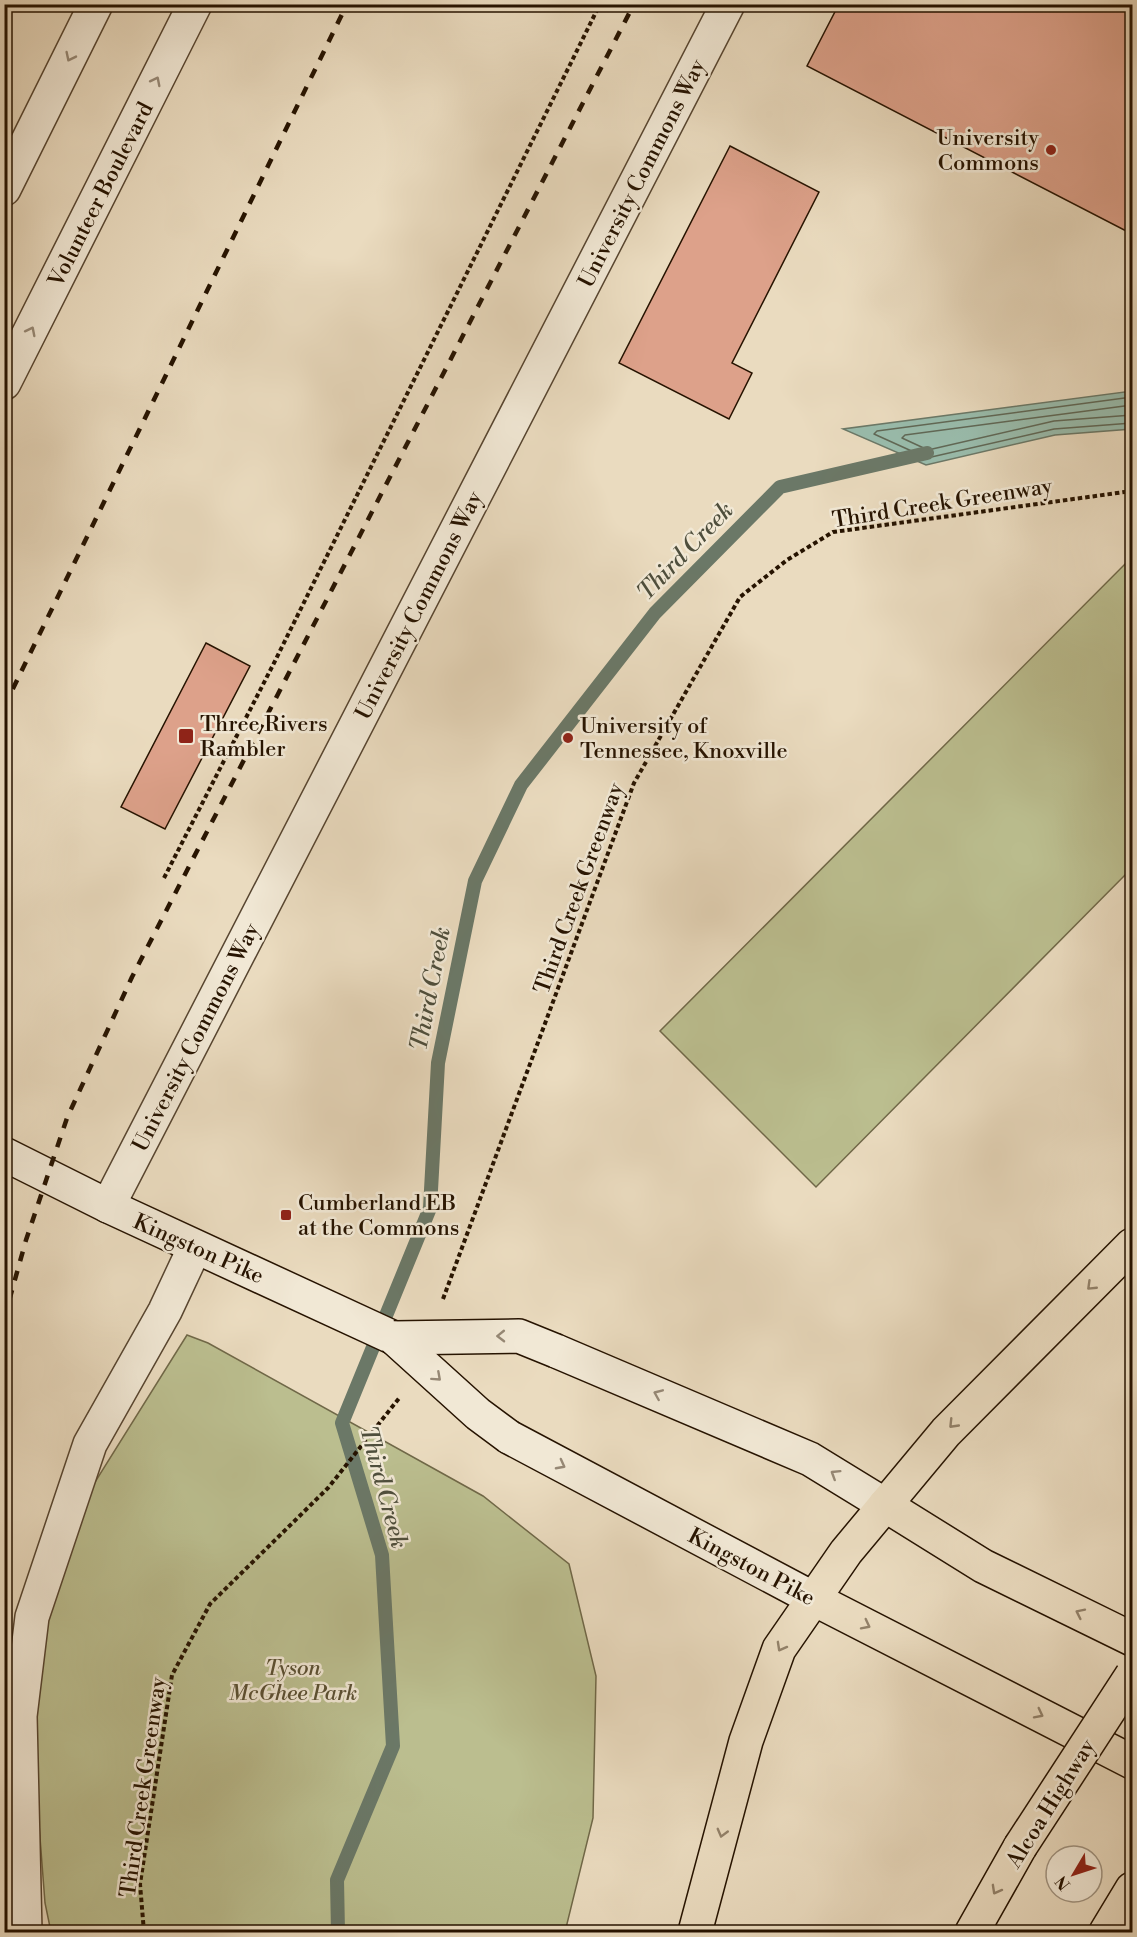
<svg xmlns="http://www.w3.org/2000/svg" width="1137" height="1937" font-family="'Libre Bodoni',serif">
<rect width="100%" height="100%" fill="#eadbbf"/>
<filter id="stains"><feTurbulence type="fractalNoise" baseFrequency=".00333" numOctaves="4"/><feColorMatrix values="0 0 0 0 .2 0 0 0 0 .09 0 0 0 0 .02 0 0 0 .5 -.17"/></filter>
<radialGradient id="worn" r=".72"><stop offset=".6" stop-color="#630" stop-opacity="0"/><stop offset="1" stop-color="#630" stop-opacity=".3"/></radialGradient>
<!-- green -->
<g fill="#bbbe8f" stroke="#706848" stroke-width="1.5">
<path d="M1132,557V868L816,1187L660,1031Z"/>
<path d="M187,1335L208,1343L483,1496L569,1564L596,1676L593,1818L565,1932H51L45,1903L35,1772L36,1688L52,1589L90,1490Z"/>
</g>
<!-- water -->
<path fill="#99bcac" stroke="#6b7867" stroke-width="1.5" d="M1132,391V429L1055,435L926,465L843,429Z"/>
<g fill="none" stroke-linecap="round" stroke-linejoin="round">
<!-- shore -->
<g stroke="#606856" stroke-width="1.5">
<path d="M1132,397L877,431L874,434L927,458L1054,429L1132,423"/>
<path d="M1132,405L905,435L902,438L928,450L1054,421L1132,415"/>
</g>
<!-- stream -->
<path stroke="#6b7867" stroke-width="14" d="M338,1932L337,1880L393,1746L382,1555L342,1423L430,1208L438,1063L475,881L521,785L655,613L780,487L927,453"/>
</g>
<!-- building -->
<g fill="#dda18a" stroke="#261300" stroke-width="1.5">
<path d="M839,4H1132V234L807,66Z"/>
<path d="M730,146L819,192L732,363L752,373L729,419L619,363Z"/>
<path d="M206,643L250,666L165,829L121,807Z"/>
</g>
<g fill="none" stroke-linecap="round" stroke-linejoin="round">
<defs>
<path id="minor" d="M25,1932L20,1716L32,1617L90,1444L165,1311L195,1247"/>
<g id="tertiary">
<path d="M4,189L96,4"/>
<path d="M4,383L195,4"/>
<path d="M108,1206L728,4"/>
</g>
<g id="secondary">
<path d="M4,1154L108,1206L394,1338"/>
<path d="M556,1351L810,1459L885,1505"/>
<path d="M509,1437L814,1599"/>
</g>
<g id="primary">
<path d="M885,1505L983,1566L1132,1639"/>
<path d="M814,1599L1132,1762"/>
</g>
<g id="motorway">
<path d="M695,1932L746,1741L779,1649L846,1552L946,1432L1132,1245"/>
<path d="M972,1932L1020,1847"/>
<path d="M1106,1932L1132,1889"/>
</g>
</defs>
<!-- minor casing -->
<use href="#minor" stroke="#574530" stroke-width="36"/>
<!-- tertiary casing -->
<use href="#tertiary" stroke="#574530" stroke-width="36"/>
<!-- secondary casing -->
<use href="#secondary" stroke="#261300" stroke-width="36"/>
<!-- primary casing -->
<use href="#primary" stroke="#261300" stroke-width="36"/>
<!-- motorway casing -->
<use href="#motorway" stroke="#261300" stroke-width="36"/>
<!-- path -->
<g stroke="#261300" stroke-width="4" stroke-dasharray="4.5 3" stroke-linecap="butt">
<path d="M164,878L274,663L600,4"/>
<path d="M443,1299L634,783L740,597L787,560L833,532L1132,491"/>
<path d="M130,1932H143"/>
<path d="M144,1932L140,1884L172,1675L210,1604L328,1488L400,1397"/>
</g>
<!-- minor -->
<use href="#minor" stroke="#f1e8d5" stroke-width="33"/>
<!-- tertiary -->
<use href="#tertiary" stroke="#f1e8d5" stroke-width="33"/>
<!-- secondary -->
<use href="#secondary" stroke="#f1e8d5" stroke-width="33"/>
<!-- primary -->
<use href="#primary" stroke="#eadbbf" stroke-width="33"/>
<!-- motorway -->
<use href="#motorway" stroke="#eadbbf" stroke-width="33"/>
<!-- rail -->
<g stroke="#261300" stroke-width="4.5" stroke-dasharray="10 10" stroke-linecap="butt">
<path d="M4,707L347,4"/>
<path d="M4,1319L26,1240L67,1118L132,977L634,4"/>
</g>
<defs>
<g id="secondary-bridge">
<path d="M394,1338L519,1336L556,1351"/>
<path d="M394,1338L478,1414L509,1437"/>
</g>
<path id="motorway-bridge" d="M1020,1847L1132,1675"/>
</defs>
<!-- secondary-bridge casing -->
<use href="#secondary-bridge" stroke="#261300" stroke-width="36" stroke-linecap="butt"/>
<!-- motorway-bridge casing -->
<use href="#motorway-bridge" stroke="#261300" stroke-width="36" stroke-linecap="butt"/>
<!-- secondary-bridge -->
<use href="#secondary-bridge" stroke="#f1e8d5" stroke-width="33"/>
<!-- motorway-bridge -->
<use href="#motorway-bridge" stroke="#eadbbf" stroke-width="33"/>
</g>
<!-- one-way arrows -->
<defs><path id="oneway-chevron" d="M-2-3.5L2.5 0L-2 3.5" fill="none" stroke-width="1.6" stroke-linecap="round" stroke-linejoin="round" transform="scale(1.5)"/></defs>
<g stroke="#968875">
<use href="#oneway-chevron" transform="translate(70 57) rotate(116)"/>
<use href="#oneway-chevron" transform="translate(156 81) rotate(-63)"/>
<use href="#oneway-chevron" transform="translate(31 331) rotate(-63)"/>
<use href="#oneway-chevron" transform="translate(501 1336) rotate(179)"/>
<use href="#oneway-chevron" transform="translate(437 1377) rotate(42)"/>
<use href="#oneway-chevron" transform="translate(658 1394) rotate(-157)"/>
<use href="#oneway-chevron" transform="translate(561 1465) rotate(28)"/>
<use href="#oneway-chevron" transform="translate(835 1474) rotate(-148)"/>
</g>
<g stroke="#928169">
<use href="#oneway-chevron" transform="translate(1091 1286) rotate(136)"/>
<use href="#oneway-chevron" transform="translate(953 1424) rotate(134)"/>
<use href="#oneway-chevron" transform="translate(1080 1613) rotate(-154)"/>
<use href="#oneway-chevron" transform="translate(866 1625) rotate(27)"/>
<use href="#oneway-chevron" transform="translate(781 1647) rotate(119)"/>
<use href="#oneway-chevron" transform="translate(1039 1714) rotate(27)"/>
<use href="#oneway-chevron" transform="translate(722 1833) rotate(105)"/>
<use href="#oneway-chevron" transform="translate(996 1890) rotate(119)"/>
</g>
<!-- markers -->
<g fill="#8f2418" stroke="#f1e8d5" stroke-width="2">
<circle cx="1051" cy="150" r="6"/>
<rect x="178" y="728" width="16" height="16" rx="3"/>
<circle cx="568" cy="738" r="6"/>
<rect x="280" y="1209" width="12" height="12" rx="3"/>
</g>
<g text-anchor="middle" stroke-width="5" stroke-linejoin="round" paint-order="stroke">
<!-- poi labels -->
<g font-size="22" fill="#261300" stroke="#f1e8d5" text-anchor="start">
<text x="1039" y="145" text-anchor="end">University<tspan x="1039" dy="25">Commons</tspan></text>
<text x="200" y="731">Three Rivers<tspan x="200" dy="25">Rambler</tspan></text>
<text x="580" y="733">University of<tspan x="580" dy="25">Tennessee, Knoxville</tspan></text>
<text x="298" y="1210">Cumberland EB<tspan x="298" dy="25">at the Commons</tspan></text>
</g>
<!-- street labels -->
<g font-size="22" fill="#261300" stroke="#f1e8d5">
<text transform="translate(641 173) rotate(-63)" y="8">University Commons Way</text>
<text transform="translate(100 194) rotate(-63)" y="8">Volunteer Boulevard</text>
<text transform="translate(942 502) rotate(-9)" y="8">Third Creek Greenway</text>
<text transform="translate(418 605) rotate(-63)" y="8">University Commons Way</text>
<text transform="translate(578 888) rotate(-70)" y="8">Third Creek Greenway</text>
<text transform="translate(195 1037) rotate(-63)" y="8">University Commons Way</text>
<text transform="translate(199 1248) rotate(24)" y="8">Kingston Pike</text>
<text transform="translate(752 1566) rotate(28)" y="8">Kingston Pike</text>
<text transform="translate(142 1787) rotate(-82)" y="8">Third Creek Greenway</text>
<text transform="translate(1050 1803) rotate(-58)" y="8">Alcoa Highway</text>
</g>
<!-- park labels -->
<g font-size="22" font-style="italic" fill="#5a4f32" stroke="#f1e8d5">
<text x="293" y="1675">Tyson<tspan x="293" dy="25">McGhee Park</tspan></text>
</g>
<!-- water labels -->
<g font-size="24" font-style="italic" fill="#4e4e3c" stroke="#f1e8d5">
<text transform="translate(685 551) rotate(-46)" y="8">Third Creek</text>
<text transform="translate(430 989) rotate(-79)" y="8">Third Creek</text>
<text transform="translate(384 1487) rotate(75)" y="8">Third Creek</text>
</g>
</g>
<!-- margin -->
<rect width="1137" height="1937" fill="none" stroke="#eadbbf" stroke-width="24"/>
<rect x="6" y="6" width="1125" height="1925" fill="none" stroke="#261300" stroke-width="3"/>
<rect x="12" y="12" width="1113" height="1913" fill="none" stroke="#261300" stroke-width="1.5"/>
<!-- north arrow -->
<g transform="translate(1074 1874) rotate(231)"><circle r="28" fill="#f1e8d5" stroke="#a09380" stroke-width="1.5"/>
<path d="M0-4.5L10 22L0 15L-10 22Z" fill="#8f2418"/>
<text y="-9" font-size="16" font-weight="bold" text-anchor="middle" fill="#261300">N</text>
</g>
<rect width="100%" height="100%" filter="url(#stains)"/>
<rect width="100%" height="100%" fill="url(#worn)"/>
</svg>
